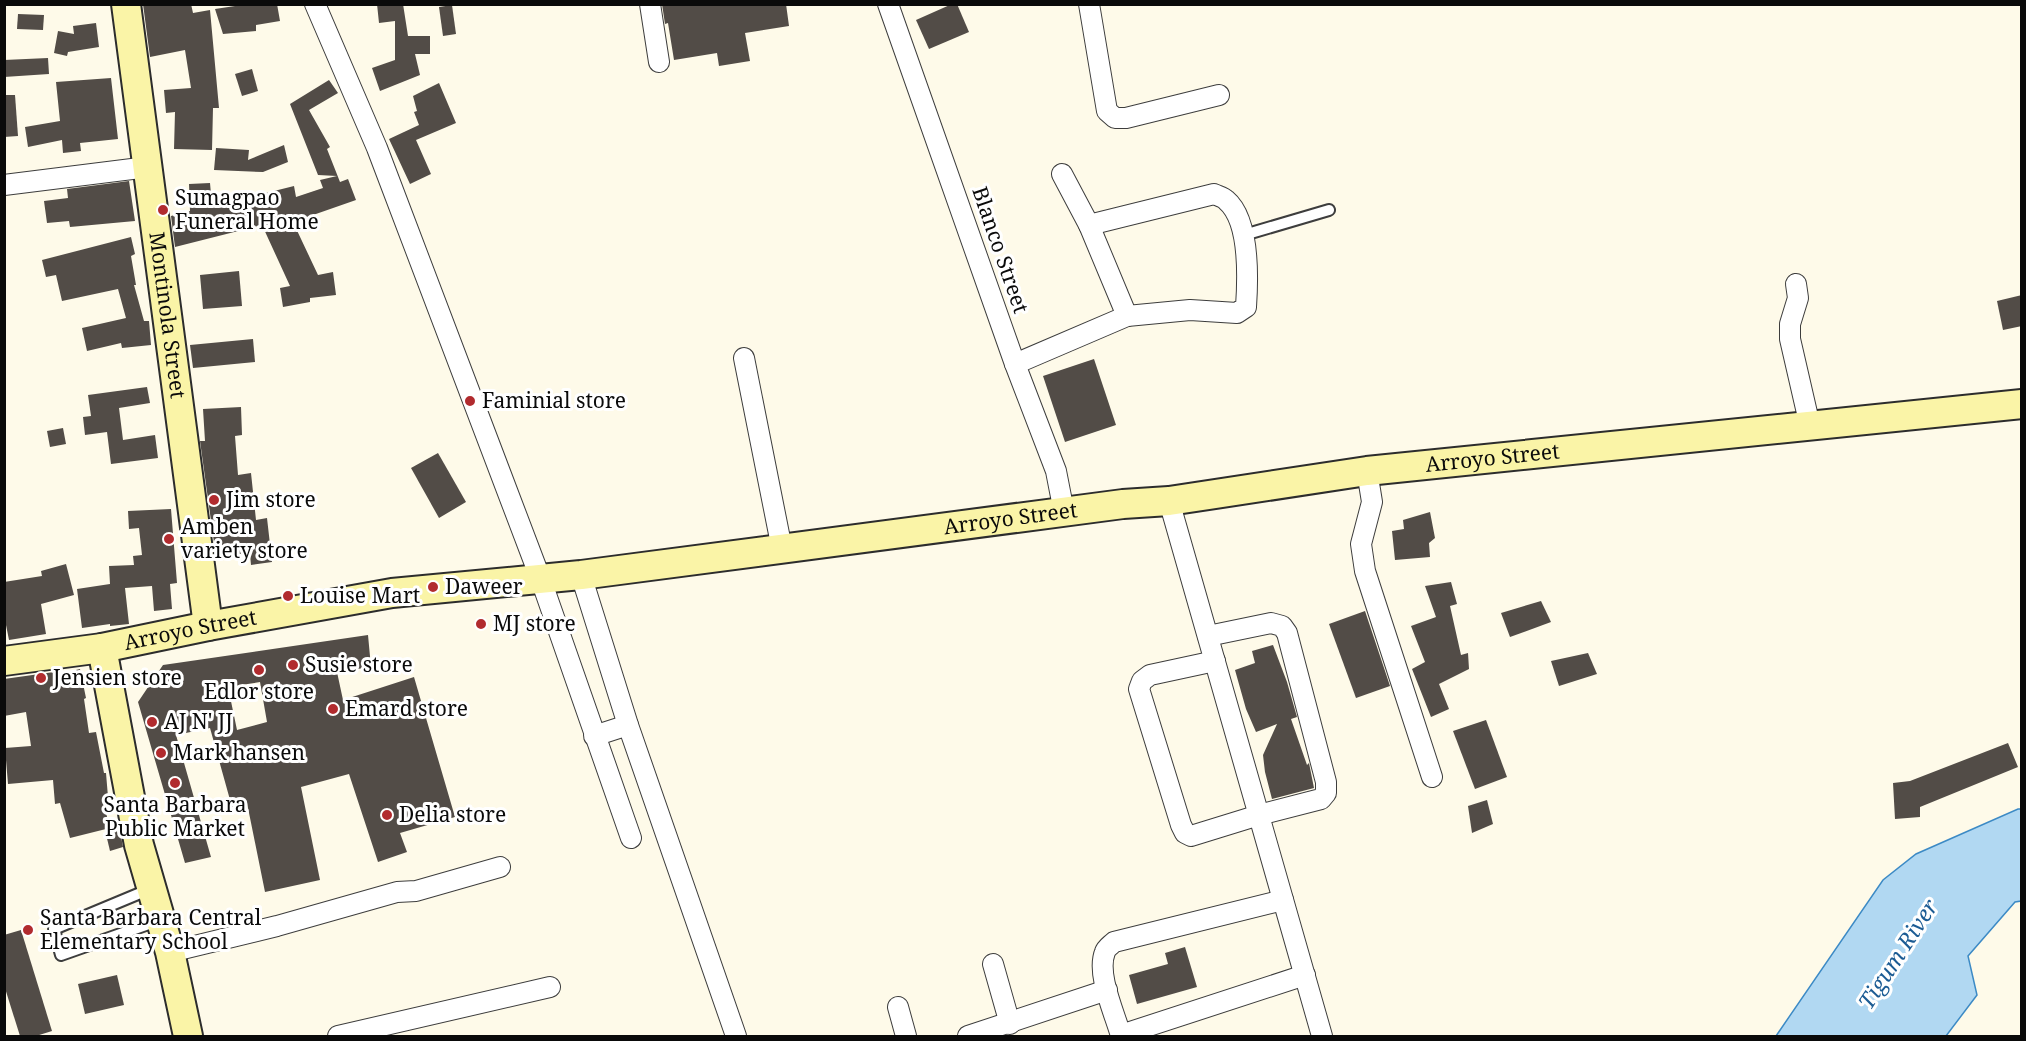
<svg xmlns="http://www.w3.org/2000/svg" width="2026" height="1041" font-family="'Noto Serif',serif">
<rect width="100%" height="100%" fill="#fefae9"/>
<!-- water -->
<path fill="#b1d8f2" stroke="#3c8ac5" stroke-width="1.5" d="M2018,809H2022L2021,901L2015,902L1968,956L1977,995L1946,1036H1776L1883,880L1916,854Z"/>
<!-- building -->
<g fill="#524c47" fill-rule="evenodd">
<path d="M143,4H191L193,13L210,10L219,108H213L212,150L174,149L175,112L166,113L164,90L191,88L185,50L150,57Z"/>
<path d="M235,4H277L280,21L256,25V31L223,34L215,9L235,6Z"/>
<path d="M377,4H403L408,36H430V54H415L420,75L380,91L372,68L395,60V21L379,23Z"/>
<path d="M662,4H786L789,26L745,33L750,61L719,66L717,53L674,60L668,23L665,24Z"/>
<path d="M952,4H957L969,32L929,49L916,20Z"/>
<path d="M452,5L456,34L443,36L439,7Z"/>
<path d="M18,14L44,15L43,30L17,29Z"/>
<path d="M96,23L99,47L68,52L67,56L54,53L58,31L74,34L73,26Z"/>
<path d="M48,58L49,74L4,77V60Z"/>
<path d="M252,69L258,91L242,96L235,74Z"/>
<path d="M111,78L118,139L80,143L81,151L63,153L62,140L28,147L25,127L60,121L56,82Z"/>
<path d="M329,80L338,93L309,110L330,147L327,149L340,182L348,179L356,200L293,222L318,275L333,272L336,295L310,298V302L283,307L280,288L290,286L262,225L175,247L171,216L190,211L189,184L210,183L211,194L206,196L210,207L294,186L296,197L323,188L320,180L337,176L318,175L290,104Z"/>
<path d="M439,83L456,123L416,140L431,174L410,184L389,139L419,125L414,112L417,111L413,96Z"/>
<path d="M4,95H15L18,136L4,137Z"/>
<path d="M284,145L288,162L263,172L214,170L216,148L249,150L248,160Z"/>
<path d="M129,181L135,221L70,227L69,221L47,223L44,201L68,198L67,189Z"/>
<path d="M131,237L135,254L131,256L136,285H134L144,321H149L151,345L122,348L121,343L87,351L82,328L126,318L118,289L62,301L56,275L46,277L42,260Z"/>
<path d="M239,271L242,306L203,309L200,275Z"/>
<path d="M2022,295V326L2003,330L1997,301Z"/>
<path d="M253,339L255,362L193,368L190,345Z"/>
<path d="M1094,359L1116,425L1065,442L1043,376Z"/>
<path d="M147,387L150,403L119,408L123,440L155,435L158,458L111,464L107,432L85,435L83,417L91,416L88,395Z"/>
<path d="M241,407L242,435L235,436L238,475L251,473L256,520L267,518L272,562L251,565L250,554L216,557L200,441H205L203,409Z"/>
<path d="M63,428L66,444L50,447L47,431Z"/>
<path d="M438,453L466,502L439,518L411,468Z"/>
<path d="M171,509L177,583L170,584L172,609L154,611L152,586L125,588L129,624L110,626V624L82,628L77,589L110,584L109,566L134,565L133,556L142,555L139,528L129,529L128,511Z"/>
<path d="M1430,512L1435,538L1429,543L1430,557L1395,560L1392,531L1404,529L1403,520Z"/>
<path d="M66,564L74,595L41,604L46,634L9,640L4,615V582L42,576L41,571Z"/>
<path d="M1451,582L1457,604L1450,606L1461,655L1468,653L1469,669L1439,684L1449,709L1431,717L1412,669L1425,662L1411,626L1436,617L1425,586Z"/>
<path d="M1541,601L1551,622L1510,637L1501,613Z"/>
<path d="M1365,611L1390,686L1356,698L1329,624Z"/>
<path d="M368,635L371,667L337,672L343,700L414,677L455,817L400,833L407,852L378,862L349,774L301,787L320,880L265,892L247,803L232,807L210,728L176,735L211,857L185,863L138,702L163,665ZM260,682L267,722L237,730L228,687Z"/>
<path d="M1273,645L1287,682L1297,717L1291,719L1307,765L1309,763L1314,788L1272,799L1265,772L1263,755L1277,724L1256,732L1246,709L1235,670L1255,663L1252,651Z"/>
<path d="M1588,653L1597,674L1559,686L1551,661Z"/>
<path d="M80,669L86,698L84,699L89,733L96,732L104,773H106L108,797L102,798L110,828L70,838L60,803L55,804L53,780L8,784L5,748L31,746L26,712L4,716V679L54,672L55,675Z"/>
<path d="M1486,720L1507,777L1475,789L1453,731Z"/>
<path d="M2008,743L2018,767L1920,807V817L1895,819L1893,783L1910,781Z"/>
<path d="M1487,800L1493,824L1472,833L1468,806Z"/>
<path d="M119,826L123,847L110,851L105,830Z"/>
<path d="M21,930L52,1031L36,1036H20L4,985V935Z"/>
<path d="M1185,947L1197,987L1137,1004L1129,975L1168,964L1165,953Z"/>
<path d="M117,975L124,1005L85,1014L78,984Z"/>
</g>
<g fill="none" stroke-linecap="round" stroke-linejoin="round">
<defs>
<g id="lane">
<path d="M1244,235L1329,210"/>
<path d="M150,889L54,929L61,955L160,920"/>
</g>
<g id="street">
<path d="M315,4L377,148L541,580L631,838"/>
<path d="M650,4L659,62"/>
<path d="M888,4L1015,364L1056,471L1064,512"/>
<path d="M1089,4L1107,111L1115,118H1126L1219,95"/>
<path d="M1062,174L1089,225L1127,316"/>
<path d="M4,185L148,167"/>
<path d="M1796,284L1798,298L1790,324V339L1810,426"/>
<path d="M744,358L782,549"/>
<path d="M1015,364L1127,316L1190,310L1237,313L1246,307C1248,278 1250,220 1226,200C1223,197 1218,196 1214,194L1089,225"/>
<path d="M1367,471L1372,502L1361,544L1365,571L1432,777"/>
<path d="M1169,501L1322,1036"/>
<path d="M581,575L628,725L736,1036"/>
<path d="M1208,636L1271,623L1282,626L1287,633L1326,782V793L1321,799L1259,815L1191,836L1185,833L1181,825L1139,689L1142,681L1150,675L1215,661"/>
<path d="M594,736L628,725"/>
<path d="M170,952L277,926L397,892L416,891L500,867"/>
<path d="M993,964L1010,1024"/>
<path d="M898,1007L906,1036"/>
<path d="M1121,1035L1305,975"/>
<path d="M338,1036L550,987"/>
<path d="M968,1036L1107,990"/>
<path d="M1121,1036C1115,1014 1096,974 1105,952C1106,948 1111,945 1114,942L1283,900"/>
</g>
<g id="secondary">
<path id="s1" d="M126,4L208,626"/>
<path d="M102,648L139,845L170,952L188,1036"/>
<path id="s2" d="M4,661L102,648L208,626L392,593L581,575L1123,504L1169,501L1367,471L2022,404"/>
</g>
</defs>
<!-- lane casing -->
<use href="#lane" stroke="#3d3d3d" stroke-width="14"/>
<!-- street casing -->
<use href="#street" stroke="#3d3d3d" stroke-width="22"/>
<!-- secondary casing -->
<use href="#secondary" stroke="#2c2c2c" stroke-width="32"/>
<!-- lane -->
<use href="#lane" stroke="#fff" stroke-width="10"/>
<!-- street -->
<use href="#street" stroke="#fff" stroke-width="20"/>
<!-- secondary -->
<use href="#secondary" stroke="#faf4a7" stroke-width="28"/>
</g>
<!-- markers -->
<g fill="#b12b2e" stroke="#fff" stroke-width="2">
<circle cx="163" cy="210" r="6"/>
<circle cx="470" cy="401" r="6"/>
<circle cx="214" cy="500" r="6"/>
<circle cx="169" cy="539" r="6"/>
<circle cx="433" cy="587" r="6"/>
<circle cx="288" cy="596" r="6"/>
<circle cx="481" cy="624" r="6"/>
<circle cx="293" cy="665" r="6"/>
<circle cx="259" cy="670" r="6"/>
<circle cx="41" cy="678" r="6"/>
<circle cx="333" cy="709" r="6"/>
<circle cx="152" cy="722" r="6"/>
<circle cx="161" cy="753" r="6"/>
<circle cx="175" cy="783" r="6"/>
<circle cx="387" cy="815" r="6"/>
<circle cx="28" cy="930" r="6"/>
</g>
<g text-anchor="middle" stroke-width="6" stroke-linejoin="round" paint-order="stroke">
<!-- poi labels -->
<g font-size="21" fill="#0a0a0a" stroke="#fff" text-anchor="start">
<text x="175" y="205">Sumagpao<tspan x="175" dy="24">Funeral Home</tspan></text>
<text x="482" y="408">Faminial store</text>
<text x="226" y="507">Jim store</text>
<text x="181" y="534">Amben<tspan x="181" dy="24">variety store</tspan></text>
<text x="445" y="594">Daweer</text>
<text x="300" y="603">Louise Mart</text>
<text x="493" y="631">MJ store</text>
<text x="305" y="672">Susie store</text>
<text x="53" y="685">Jensien store</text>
<text x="259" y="699" text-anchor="middle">Edlor store</text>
<text x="345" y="716">Emard store</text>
<text x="164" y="729">AJ N' JJ</text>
<text x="173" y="760">Mark hansen</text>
<text x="175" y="812" text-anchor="middle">Santa Barbara<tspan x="175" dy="24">Public Market</tspan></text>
<text x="399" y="822">Delia store</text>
<text x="40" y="925">Santa Barbara Central<tspan x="40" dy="24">Elementary School</tspan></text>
</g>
<!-- street labels -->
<g font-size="21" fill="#0a0a0a" stroke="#fff">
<text transform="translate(1000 250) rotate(71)" y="7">Blanco Street</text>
<text dy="7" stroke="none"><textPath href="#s1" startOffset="314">Montinola Street</textPath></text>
<text dy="7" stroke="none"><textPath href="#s2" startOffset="1503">Arroyo Street</textPath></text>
<text dy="7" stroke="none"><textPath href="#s2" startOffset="1017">Arroyo Street</textPath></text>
<text dy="7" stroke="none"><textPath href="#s2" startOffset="189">Arroyo Street</textPath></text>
</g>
<!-- water labels -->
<g font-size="22" font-style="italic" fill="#1c5c94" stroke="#fff">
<text transform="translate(1898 954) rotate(-57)" y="8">Tigum River</text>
</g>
</g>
<!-- border -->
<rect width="2026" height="1041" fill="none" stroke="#0a0a0a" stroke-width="12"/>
</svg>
